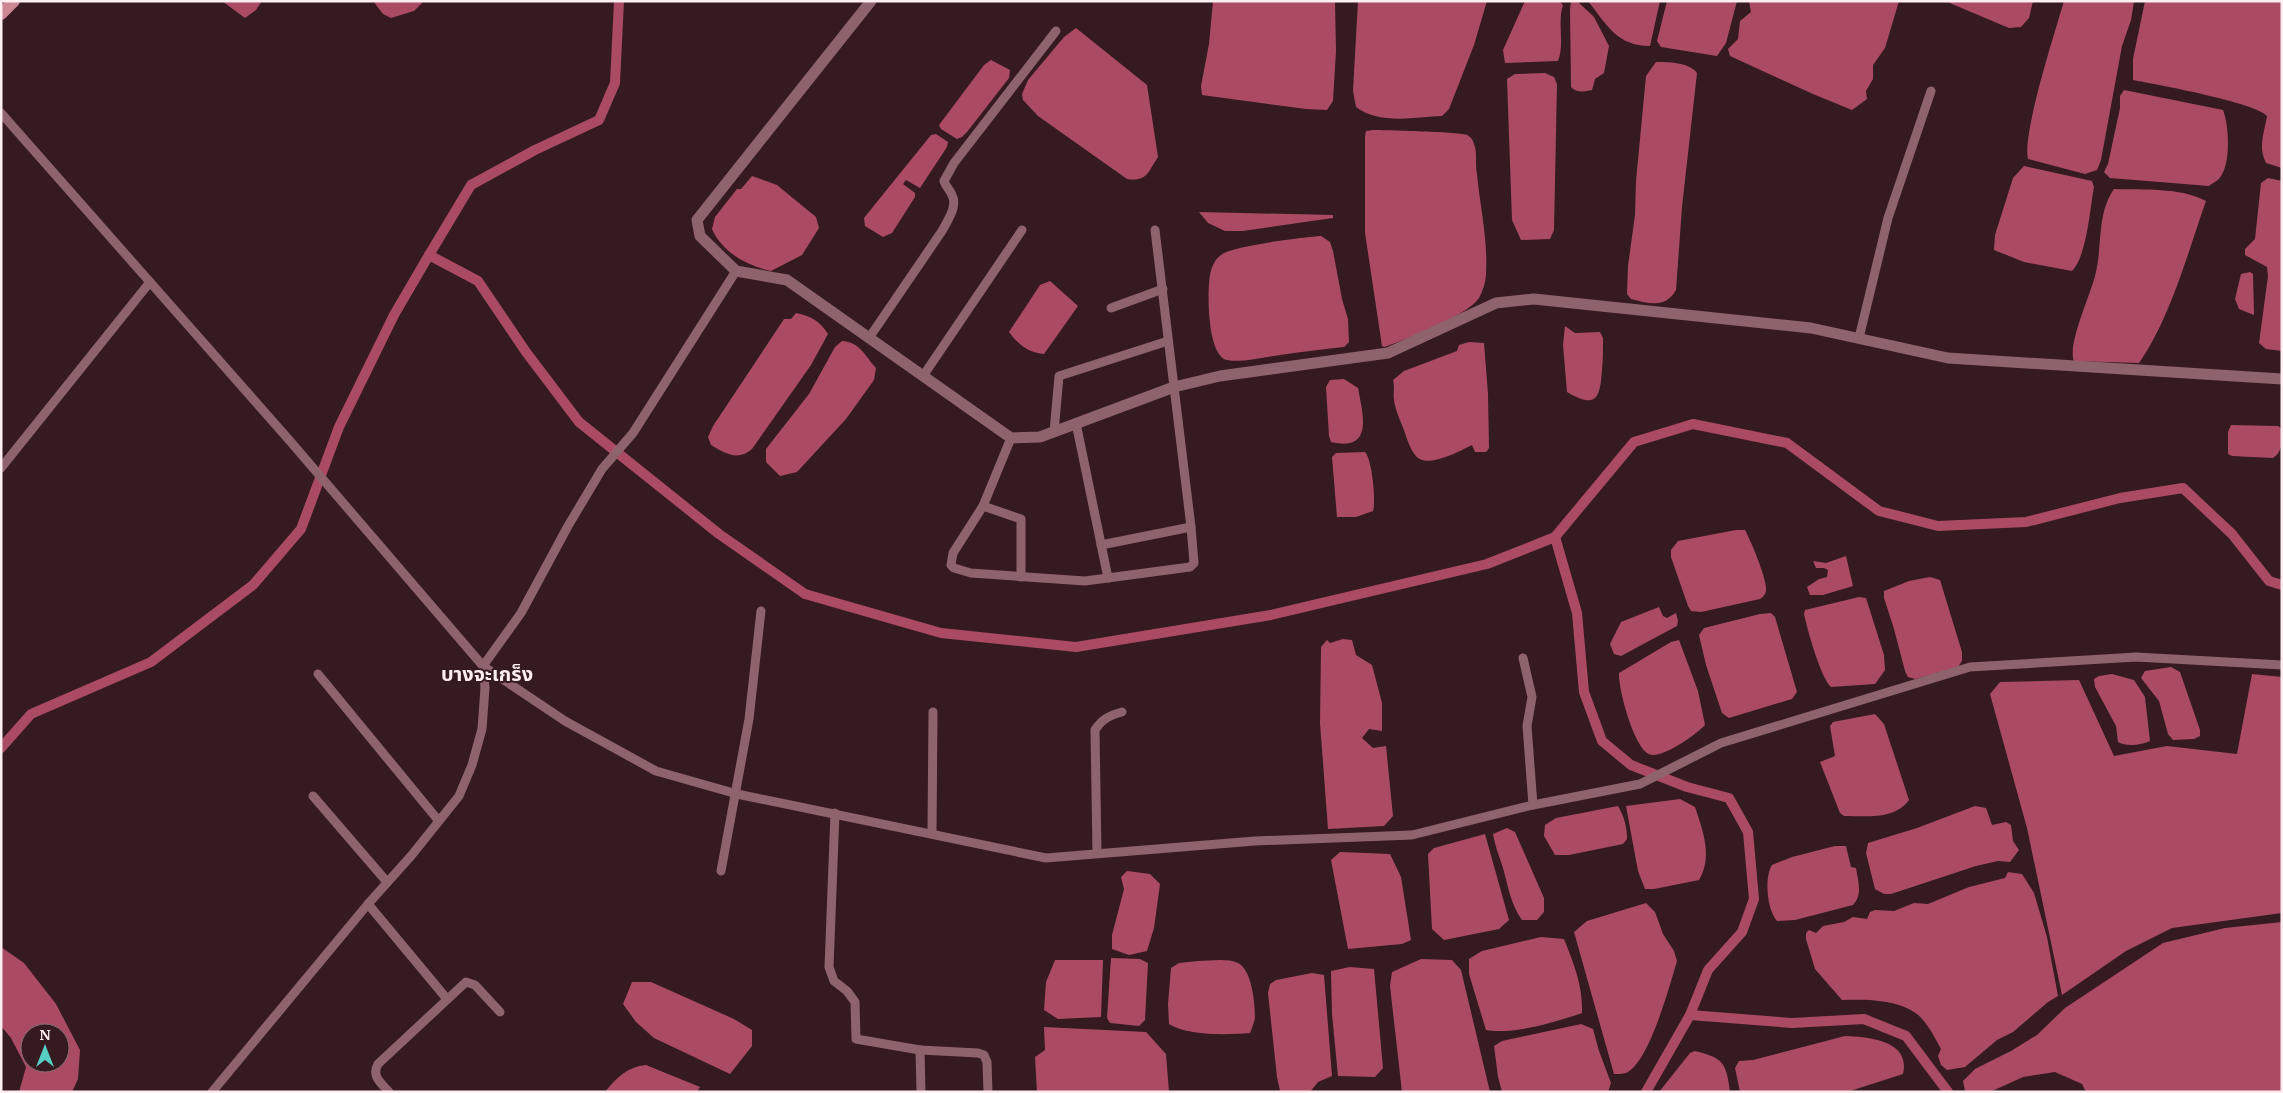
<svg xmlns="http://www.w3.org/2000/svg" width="2283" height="1093" font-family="Merriweather,'Noto Sans Thai',serif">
<rect width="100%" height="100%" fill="#351a20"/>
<!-- water -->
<g fill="#ab4b63" fill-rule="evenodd">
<path d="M222,1H262L256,10L245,18Z"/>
<path d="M373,1H424L414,11L391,18L383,14Z"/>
<path d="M1213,1H1335L1336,51L1333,101L1327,110L1306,109L1202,95L1201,86L1209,44Z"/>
<path d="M1358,1H1487L1474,45L1449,109L1442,116C1414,117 1380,125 1356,107L1353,91Z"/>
<path d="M1525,1H1559L1563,5C1557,23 1565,43 1558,61L1505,63L1503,50Z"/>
<path d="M1577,1L1594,17L1609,46L1604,73L1595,79L1592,90C1583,92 1577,93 1571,87L1570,9L1571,2Z"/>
<path d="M1588,1H1660L1650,46C1617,46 1607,25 1588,1Z"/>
<path d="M1667,1H1737L1726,43L1717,56L1661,47L1657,41Z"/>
<path d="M1749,1H1899L1885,48L1873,65V79L1866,91L1867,99L1852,110L1813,94L1730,56L1728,49L1738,39L1740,21L1751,12Z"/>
<path d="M1945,1H2033L2029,18L2021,27L2009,28Z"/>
<path d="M2064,1H2134L2131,20L2122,46L2101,160L2097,170L2085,174L2028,159C2022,134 2055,32 2064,1Z"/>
<path d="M2145,1H2282V168L2266,163C2258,146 2264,134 2267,116C2257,103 2155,84 2133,80V59Z"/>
<path d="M1076,28L1147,85L1158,157C1148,172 1147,182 1127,179L1038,116L1023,100L1022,94L1028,80L1064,37Z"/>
<path d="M991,60L1010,70L1009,78L967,132L962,137L957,139L941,129L939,125L984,65Z"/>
<path d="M1656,62C1668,62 1689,62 1697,73L1682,207L1676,290C1666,308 1650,304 1631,299L1627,294L1628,266L1635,215L1636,181L1646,76Z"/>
<path d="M1545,73L1554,77L1557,84L1554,230L1550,239L1521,240L1512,220L1507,79L1515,74Z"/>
<path d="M2124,90L2223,110C2229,125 2231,162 2221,176C2219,180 2213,183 2209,186L2110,178L2104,172L2108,164L2120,108V96Z"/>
<path d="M1373,130C1384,130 1462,132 1467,135C1472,137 1474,143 1475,147C1477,156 1475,165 1477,174C1480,206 1488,240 1486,273C1486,281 1483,291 1479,298C1467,316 1406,339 1385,347L1382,346L1365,233V137L1366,131Z"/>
<path d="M936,134L948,142L947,147L920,188L906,180L903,184L915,193V197L892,233L883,237L865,226L864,218L931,135Z"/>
<path d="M2024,166L2092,181L2094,187C2090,208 2087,256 2072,271L2024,262L1994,250L1995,235L2013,178Z"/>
<path d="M752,176L777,185L816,217L819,228L802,255L771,271C747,266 722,252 712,229L715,217L737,189H741Z"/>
<path d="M2268,178L2282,181V351L2266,349L2259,343L2268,276L2267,267L2245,255V249L2255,239L2261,183Z"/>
<path d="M2114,189C2144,190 2179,187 2206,201C2188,252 2170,319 2139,363L2074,361C2067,345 2090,296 2095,276C2103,247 2096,215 2114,189Z"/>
<path d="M1199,212L1333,215V218L1243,231H1225L1208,223Z"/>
<path d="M1321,236L1330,242L1333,251L1342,299L1348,319L1349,342L1344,347C1323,349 1301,352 1280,355C1265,357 1240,363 1227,360C1207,356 1207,291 1210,275C1211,268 1215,259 1221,255C1231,246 1304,237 1321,236Z"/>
<path d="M2250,272L2253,274L2254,315L2239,309L2235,299L2241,274Z"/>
<path d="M1050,281L1078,306L1044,354C1028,353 1018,344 1009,332L1040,285Z"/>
<path d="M796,313C811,316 820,321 828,334L811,365L752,449C738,461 726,454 711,445L708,437L713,426L784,319H791Z"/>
<path d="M1565,326L1575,333L1600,332L1603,338C1603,349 1603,360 1602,370C1600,399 1596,409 1567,392L1563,345Z"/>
<path d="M842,341C860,342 865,356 876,368L874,380L846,419L797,472L780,476L766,462V449L809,394L835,347Z"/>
<path d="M1469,342L1484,343L1488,394L1489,448L1486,452H1475L1472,445C1464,449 1458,452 1451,455C1419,467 1414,461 1404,430C1400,420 1395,409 1394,400C1393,393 1395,387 1393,380L1404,371L1457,351L1459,345Z"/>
<path d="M1344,379L1358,388C1363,415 1374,452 1331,442L1329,436L1326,387L1330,380Z"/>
<path d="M2231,425L2278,426L2282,429C2282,440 2283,452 2273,458L2232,456L2228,454V432Z"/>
<path d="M1365,452C1372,459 1376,501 1373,511L1356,517H1337L1332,457L1336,453Z"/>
<path d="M1736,530H1745C1751,541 1766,577 1766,589C1766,594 1764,596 1760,599L1701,612L1691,611L1688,606L1671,557V550L1678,541Z"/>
<path d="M1846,556L1853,586L1823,595H1810L1807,587L1819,579L1827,577L1828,570L1824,568H1816L1813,561L1826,563Z"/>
<path d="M1930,577L1940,580L1962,652V661L1958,667L1915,679L1908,677L1905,671L1894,629L1884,598V591L1909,581Z"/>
<path d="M1859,597L1866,598L1884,655L1885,670L1875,684L1831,687C1821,679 1807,629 1804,614L1805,610Z"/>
<path d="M1659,607L1663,616L1667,618L1676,613L1678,621L1677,626L1621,656L1614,654L1610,644L1621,622Z"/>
<path d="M1771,613L1775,617L1797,692L1792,699L1729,718L1722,713L1706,665L1699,635L1704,628L1760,614Z"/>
<path d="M1343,639L1352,640L1356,655L1372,665L1382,703V731L1369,729L1362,738L1373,748L1386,746L1393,816L1384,826L1328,829L1320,723L1321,647L1327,640L1330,643Z"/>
<path d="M1679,640L1698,691L1705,725C1697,734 1661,760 1649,754C1634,748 1618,688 1619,673L1671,642Z"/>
<path d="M2171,667L2180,672L2200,730V736L2194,739L2173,740L2168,734L2159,701L2141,678L2145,671Z"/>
<path d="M2112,674L2134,680L2145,697L2150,741C2142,745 2126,747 2118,742L2116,726L2095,687L2094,679L2099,676Z"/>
<path d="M2252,674L2282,677V913L2172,928L2126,951L2062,995L2027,828L1990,694L2000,682L2079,680L2114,756L2167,746L2237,754Z"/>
<path d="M1875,714L1884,724L1909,800C1895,820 1866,816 1844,816L1840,813L1820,762L1835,756L1830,726L1833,722Z"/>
<path d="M1680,799L1695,807C1703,831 1713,857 1699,880L1654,889H1645L1638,871L1626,806Z"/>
<path d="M1618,806C1624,816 1627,827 1627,839L1623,844L1569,855H1555L1544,836L1545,825L1556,818Z"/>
<path d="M1975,806L1986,808L1992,825L2006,822L2011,825L2013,841L2019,850L2010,862L1998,861L1976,866L1891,894H1884L1875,889L1866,853L1868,843L1917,828Z"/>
<path d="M1507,828L1515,832L1544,898V912L1537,920H1522C1511,905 1508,886 1503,868C1499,856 1495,846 1493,834Z"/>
<path d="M1485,834L1509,920L1499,929L1444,940L1432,929L1428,854L1434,848Z"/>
<path d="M1835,846H1846L1851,867L1856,868C1858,881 1863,895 1853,905L1795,920L1777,921C1767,910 1764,878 1772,865L1792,857Z"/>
<path d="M1340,852L1390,854L1401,877L1411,940L1402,944L1348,949L1331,860Z"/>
<path d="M1127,871L1150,874L1160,884L1154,928L1147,951L1129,955L1112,949V935L1124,889L1121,877Z"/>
<path d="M2008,872L2022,874L2034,893L2047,937L2058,996L2048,1002L2013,1032L1997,1040L1965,1067L1947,1070L1941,1065L1938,1056L1941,1049C1935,1038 1927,1022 1917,1014C1897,999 1865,999 1842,1000L1815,969L1806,939V933L1809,930L1816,933L1823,926L1844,922L1853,917L1867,919L1870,912L1875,910L1894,911L1914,903L1928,904L1969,887L2005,878Z"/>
<path d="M1646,903L1655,912L1663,934L1674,951L1677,961C1670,985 1649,1063 1626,1073C1623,1074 1617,1074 1614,1074L1574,932L1587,921Z"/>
<path d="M2282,922V1092H2086L2082,1084L2055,1072L2023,1077L1990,1092L1965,1091L1963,1081L1975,1069L2011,1051L2037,1035L2065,1008L2163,943L2225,928Z"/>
<path d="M1541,937L1564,939C1574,964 1583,986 1582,1013C1556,1022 1513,1035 1486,1030L1469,974V959L1482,951Z"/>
<path d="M1,947L24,963L56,1004L80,1050L78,1079L72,1092H19L26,1067L11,1038L1,1026ZM30,1033H60V1063H30Z"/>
<path d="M1111,958L1140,959L1148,963L1145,1020L1139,1026L1110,1023L1107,1018Z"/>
<path d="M1421,959L1452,960L1461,970L1490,1092H1402L1390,986L1392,972Z"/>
<path d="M1055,960H1103L1101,1017L1058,1019L1044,1010L1046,982Z"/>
<path d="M1198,961C1210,961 1227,958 1238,963C1252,970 1255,1003 1255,1018C1254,1023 1252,1028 1250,1033C1227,1035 1188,1036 1169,1024L1168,1004L1171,968L1179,963Z"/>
<path d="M1350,967L1374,969L1383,1068L1375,1077L1338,1076L1332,1014L1331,971Z"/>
<path d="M1312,973L1324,975L1332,1076L1318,1082L1310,1092H1283L1280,1091L1277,1077L1268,993L1270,984L1276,980Z"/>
<path d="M632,982H651L734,1019L752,1030V1046L730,1074L654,1038L636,1022L623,1004Z"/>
<path d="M1581,1024L1593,1029L1599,1051L1611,1083L1608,1092H1502L1498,1077L1494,1046L1502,1041Z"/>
<path d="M1044,1027L1146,1032L1166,1054L1169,1092H1037L1035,1057L1045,1050Z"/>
<path d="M1845,1036C1868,1037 1911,1040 1903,1074L1847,1092H1740L1735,1068L1739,1061L1753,1060Z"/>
<path d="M1695,1051C1724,1058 1726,1063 1730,1092H1659L1690,1053Z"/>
<path d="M646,1065L700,1087L697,1092H605C617,1077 627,1067 646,1065Z"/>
</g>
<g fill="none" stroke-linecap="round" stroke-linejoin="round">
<!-- canal -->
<g stroke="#ab4b63" stroke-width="10">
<path d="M429,255L471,185L535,150L599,120L615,83L619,1"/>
<path d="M1555,537L1577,613L1584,692L1602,741L1631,765L1687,787L1729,798L1748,832L1754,899L1742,932L1708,970L1690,1015L1646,1092"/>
<path d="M1,748L31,714L151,662L253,585L301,529L339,427L394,315L429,255L478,281L526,352L579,422L719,534L805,594L941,633L1076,647L1271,615L1487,564L1555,537L1634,442L1693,424L1787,443L1879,511L1938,526L2026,522L2120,498L2183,488L2232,534L2269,581L2282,585"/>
<path d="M1690,1015L1792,1023L1864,1019L1906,1036L1948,1092"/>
</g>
<!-- minor -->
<g stroke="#8f636b" stroke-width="9">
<path d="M1,113L290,441L483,666L485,688L482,729L472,765L459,796L411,856L368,904L212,1092"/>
<path d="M736,271L633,433L602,469L568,526L521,613L483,666L565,721L656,771L737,794L1046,858L1255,841L1412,835L1533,805L1640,784L1721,743L1970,667L2136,657L2282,665"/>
<path d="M1111,308L1163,289"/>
<path d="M869,338L942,231C947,221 958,207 952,195C950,190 946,187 944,181L954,163L1056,31"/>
<path d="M1859,338L1888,218L1931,91"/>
<path d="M923,376L1022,230"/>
<path d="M1076,423L1108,578"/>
<path d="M1054,432L1059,376L1168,341"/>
<path d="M1011,438L983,506L953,553L951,565L954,568L971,573L1085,581L1190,567L1194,563L1191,527L1155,230"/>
<path d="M1,468L150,282"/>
<path d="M983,506L1021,519V577"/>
<path d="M1101,545L1191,527"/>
<path d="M1523,658L1532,697L1527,726L1533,805"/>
<path d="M318,674L438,820"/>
<path d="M313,796L387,882"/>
<path d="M835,813L829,967L834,981L847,991L855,1002L856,1039L920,1050L921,1092"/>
<path d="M932,833L933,712"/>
<path d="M1097,853L1095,730C1102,719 1110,715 1122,712"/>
<path d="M721,871L749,719L761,611"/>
<path d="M368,904L447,999"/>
<path d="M920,1050L978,1053L984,1055L987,1062L988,1092"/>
<path d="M389,1092C381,1083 371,1076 378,1064L466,982L475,985L500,1012"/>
</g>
<!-- tertiary -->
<path stroke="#8f636b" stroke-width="11" d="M871,1L697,220L700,236L736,271L787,280L1011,438L1040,437L1174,387L1220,376L1388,353L1496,303L1534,299L1811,328L1948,358L2282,379"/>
<!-- secondary -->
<path stroke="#cc8694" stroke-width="12" d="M1,14L14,1"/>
</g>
<g text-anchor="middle" stroke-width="4" stroke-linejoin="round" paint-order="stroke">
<!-- district labels -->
<g font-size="20" font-weight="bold" fill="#feeef0" stroke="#351a20">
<text x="487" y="681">บางจะเกร็ง</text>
</g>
</g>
<!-- border -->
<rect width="2283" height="1093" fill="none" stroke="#feeef0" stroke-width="5"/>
<!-- north arrow -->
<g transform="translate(45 1048)"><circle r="24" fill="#351a20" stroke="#856f73"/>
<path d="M0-4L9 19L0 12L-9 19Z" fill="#56cec3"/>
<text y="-8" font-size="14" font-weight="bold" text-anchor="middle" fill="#feeef0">N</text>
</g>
</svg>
